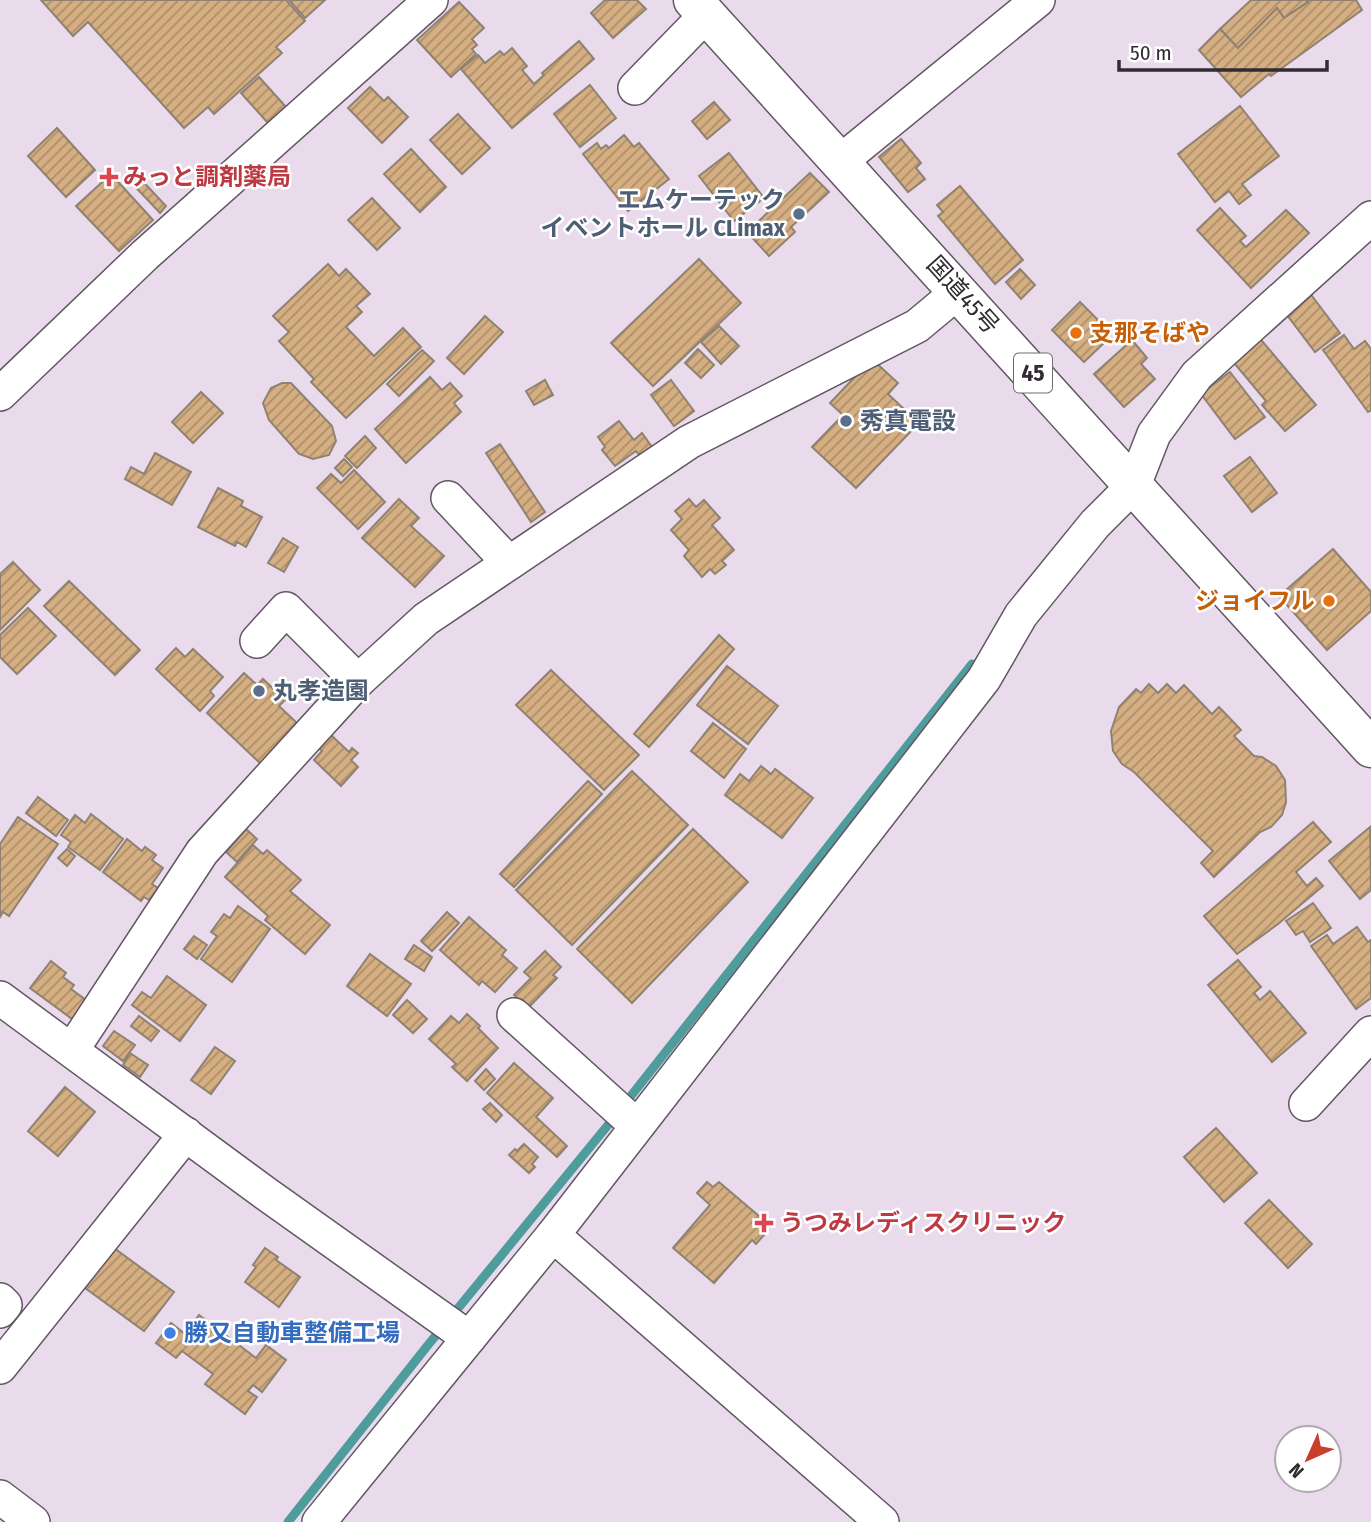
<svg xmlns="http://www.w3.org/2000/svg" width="1371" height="1522" font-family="'Fira Sans Condensed','Noto Sans JP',sans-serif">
<defs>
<pattern id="building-hatch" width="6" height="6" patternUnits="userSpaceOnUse" patternTransform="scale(1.75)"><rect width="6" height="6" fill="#d5ae81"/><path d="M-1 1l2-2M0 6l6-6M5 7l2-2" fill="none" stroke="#ad8e6a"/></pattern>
</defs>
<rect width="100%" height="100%" fill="#eadbec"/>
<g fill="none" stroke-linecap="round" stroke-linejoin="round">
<!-- stream -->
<path stroke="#4f9c9c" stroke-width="9" d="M288,1522L428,1345L608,1125L972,664"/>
</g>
<!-- building -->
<g fill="url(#building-hatch)" stroke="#8f8272" stroke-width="2">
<path d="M41,0H286L305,21L276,47L282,53L214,114L208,107L184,128L88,22L73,36Z"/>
<path d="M289,0H325L305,18Z"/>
<path d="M605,0H637L646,9L613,38L591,13Z"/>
<path d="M1251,0H1306L1308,2L1284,18L1277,8L1238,48L1220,29Z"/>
<path d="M1306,0H1356L1362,10L1271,76L1269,74L1241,97L1199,50L1220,29L1238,48L1277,8L1284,18L1308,2Z"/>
<path d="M459,2L484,28L472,39L477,45L472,49L476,54L451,77L417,40Z"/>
<path d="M579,41L594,59L512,128L461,69L478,55L485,63L500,51L504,55L512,48L527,66L522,70L534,84L544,75L542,73Z"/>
<path d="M259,77L286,107L268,123L241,93Z"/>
<path d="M590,85L616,118L580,147L554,114Z"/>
<path d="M370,87L384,101L388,97L408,117L382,143L348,108Z"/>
<path d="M714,102L730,120L707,139L692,121Z"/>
<path d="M1240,106L1279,156L1242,184L1251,195L1239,204L1229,191L1215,202L1178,154Z"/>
<path d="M458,114L490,148L462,174L430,140Z"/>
<path d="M57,128L95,170L66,197L28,156Z"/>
<path d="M624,135L634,147L639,143L669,179L628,211L583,154L597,143L601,149L606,145L609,148Z"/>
<path d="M901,139L921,163L916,168L925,179L908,192L879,157Z"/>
<path d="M411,149L446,187L420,212L384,174Z"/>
<path d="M729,153L764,198L734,221L699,176Z"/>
<path d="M134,172L166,206L160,213L127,178Z"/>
<path d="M810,173L829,192L791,227L795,232L769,256L747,232Z"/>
<path d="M111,174L153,220L119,251L76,206Z"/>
<path d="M960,186L1023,260L995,284L938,216L943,212L937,205Z"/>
<path d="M372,198L400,228L377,250L348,220Z"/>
<path d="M1220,208L1246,236L1240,241L1246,247L1286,210L1309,233L1251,288L1197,230Z"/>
<path d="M699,259L741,303L653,386L611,343Z"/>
<path d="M328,264L339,276L346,269L370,294L356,306L362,312L346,327L374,356L403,328L421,347L346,418L311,382L314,379L279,341L289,332L273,316Z"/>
<path d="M1020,269L1035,285L1021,299L1006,282Z"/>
<path d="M1306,288L1340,333L1315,352L1284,311Z"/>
<path d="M1080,302L1103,325L1096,332L1105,342L1084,362L1052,330Z"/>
<path d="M485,316L503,332L464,374L447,358Z"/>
<path d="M719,326L739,346L721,364L701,342Z"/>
<path d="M1257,335L1316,405L1285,431L1262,405L1266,401L1230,358Z"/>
<path d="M1344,335L1354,349L1365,341L1371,349V410L1368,412L1323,350Z"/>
<path d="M1132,340L1147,358L1141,364L1155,379L1124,407L1094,374Z"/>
<path d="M698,349L714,365L701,378L685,363Z"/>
<path d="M422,350L434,361L399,396L387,384Z"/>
<path d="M872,359L898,383L888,394L919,423L856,488L812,447L843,415L830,403Z"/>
<path d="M1230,372L1265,417L1235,439L1201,394Z"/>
<path d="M430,377L442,390L450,383L462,396L454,403L461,412L406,463L375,429Z"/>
<path d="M545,380L553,395L534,405L526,391Z"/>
<path d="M671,380L694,411L674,426L651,395Z"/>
<path d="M282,383H291L332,426L336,441L329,455L313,459L299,454L269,420L263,403L271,388Z"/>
<path d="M201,392L223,413L193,443L172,422Z"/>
<path d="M619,421L634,440L642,433L652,447L640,456L636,451L615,466L602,450L605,447L598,437Z"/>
<path d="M365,436L376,448L357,468L345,456Z"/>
<path d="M500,444L545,512L531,522L486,453Z"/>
<path d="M155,453L191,472L172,505L125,479L131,467L144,474Z"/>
<path d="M1250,457L1277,493L1252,512L1224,476Z"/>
<path d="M344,459L352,467L343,476L335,468Z"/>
<path d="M354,470L385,502L358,529L317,488L331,474L341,483Z"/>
<path d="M218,488L243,501L241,506L262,517L246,547L237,542L235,546L198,527Z"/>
<path d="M399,499L419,518L411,526L444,556L415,587L362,538Z"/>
<path d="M689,499L696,507L704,500L720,518L712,525L734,550L722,561L726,565L715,574L710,569L702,577L684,556L689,550L671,530L682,519L675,511Z"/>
<path d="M283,538L298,547L284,572L268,563Z"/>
<path d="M1333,549L1371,592V611L1327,650L1279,596Z"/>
<path d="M13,562L40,590L0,630V574Z"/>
<path d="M69,581L140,650L115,675L44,606Z"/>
<path d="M28,608L56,636L17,674L0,657V635Z"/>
<path d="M719,635L734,649L649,747L634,734Z"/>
<path d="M176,648L185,657L193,649L223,677L210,691L214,696L200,711L156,669Z"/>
<path d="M727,666L778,706L748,744L697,705Z"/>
<path d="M551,670L639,755L604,790L516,705Z"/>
<path d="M244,673L257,685L263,679L285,700L279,706L298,724L261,764L207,713Z"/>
<path d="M1149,684L1158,693L1167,684L1176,693L1184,685L1212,714L1219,707L1241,730L1234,736L1254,756L1262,757L1276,766L1285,780L1286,802L1282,815L1271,827L1260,832L1214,877L1201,863L1213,851L1134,772L1122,764L1113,751L1111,731L1119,707L1136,689L1141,693Z"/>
<path d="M713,723L746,749L724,778L691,751Z"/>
<path d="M330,734L349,752L352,748L358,753L351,760L358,767L341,786L314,760L322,751L317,747Z"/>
<path d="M761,766L771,774L775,769L813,798L782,838L725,795L740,774L749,781Z"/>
<path d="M632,771L688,825L572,945L516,890Z"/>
<path d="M588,781L602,794L514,887L500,874Z"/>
<path d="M38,797L68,820L56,836L26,813Z"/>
<path d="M91,814L123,839L100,870L68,847L71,842L61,835L75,815L85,823Z"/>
<path d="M18,817L58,844L9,916L3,912L0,917V844Z"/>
<path d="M1313,822L1331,842L1296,872L1307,886L1316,878L1323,886L1278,924L1237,954L1204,916Z"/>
<path d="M1370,827L1371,890L1360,899L1329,861Z"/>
<path d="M246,829L257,839L237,862L226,852Z"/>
<path d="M693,829L748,882L632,1003L577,949Z"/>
<path d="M127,839L142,851L145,847L156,855L152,860L163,868L152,884L158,888L149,900L144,897L141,901L103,872Z"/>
<path d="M253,845L263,854L267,850L301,880L290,891L330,925L305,954L265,920L268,916L225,877Z"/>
<path d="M67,849L75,856L67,866L58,858Z"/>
<path d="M1313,903L1331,928L1310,942L1303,931L1296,935L1286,921Z"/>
<path d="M238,906L270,929L232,982L201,959L217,936L211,932L224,914L230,918Z"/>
<path d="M447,912L459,923L432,951L421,941Z"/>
<path d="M469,917L506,950L502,955L517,968L495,992L482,981L479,985L440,950Z"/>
<path d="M1357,927L1368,942L1371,940V998L1356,1009L1311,946L1327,935L1333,944Z"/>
<path d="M194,936L207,945L197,959L184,949Z"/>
<path d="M414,945L432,957L424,971L405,959Z"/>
<path d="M545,951L561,967L553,975L557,978L528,1008L514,995L531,978L524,972Z"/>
<path d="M370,954L411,984L387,1016L347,986Z"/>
<path d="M1238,960L1261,987L1254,993L1260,1000L1270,991L1306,1033L1272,1062L1208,985Z"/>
<path d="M51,961L66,973L63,977L74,985L71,989L86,1000L72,1019L30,988Z"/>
<path d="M167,976L206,1005L180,1041L132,1005L142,992L151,998Z"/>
<path d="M407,1000L427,1019L413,1033L393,1015Z"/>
<path d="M467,1014L480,1026L478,1028L498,1048L467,1081L452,1067L456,1064L429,1039L451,1016L459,1023Z"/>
<path d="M139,1016L159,1031L151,1041L131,1026Z"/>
<path d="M114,1031L135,1045L123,1061L103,1046Z"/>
<path d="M215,1047L235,1061L211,1094L191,1080Z"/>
<path d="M130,1053L148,1065L140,1077L123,1065Z"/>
<path d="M514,1063L553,1098L536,1117L567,1146L557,1157L487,1093Z"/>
<path d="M486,1069L495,1079L484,1090L475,1081Z"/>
<path d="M65,1087L95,1112L58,1156L28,1131Z"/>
<path d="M490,1103L502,1115L496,1122L483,1109Z"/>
<path d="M1216,1128L1257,1173L1224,1202L1184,1157Z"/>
<path d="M524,1144L538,1157L532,1164L535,1167L529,1173L509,1155L515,1149L517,1151Z"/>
<path d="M707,1182L713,1187L719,1182L767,1223L760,1231L764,1235L756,1244L752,1240L714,1283L673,1248L710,1205L697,1193Z"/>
<path d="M1269,1200L1312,1244L1288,1268L1245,1223Z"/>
<path d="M110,1245L174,1292L144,1331L81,1285Z"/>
<path d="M265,1248L278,1257L276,1260L300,1277L279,1307L245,1282L256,1267L253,1265Z"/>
<path d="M199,1315L256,1358L266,1345L286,1360L262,1392L253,1385L248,1391L257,1397L245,1414L205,1384L213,1374L182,1351L176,1358L156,1343L171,1323L185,1334Z"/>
</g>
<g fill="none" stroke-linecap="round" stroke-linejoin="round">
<defs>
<g id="minor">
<path d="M635,88L707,14"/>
<path d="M841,161L1038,0"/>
<path d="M0,394L145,255L431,0"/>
<path d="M448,498L509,563"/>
<path d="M257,641L286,609L358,681"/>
<path d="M0,998L265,1193L469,1338"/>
<path d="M514,1015L637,1126"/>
<path d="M72,1050L202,852L358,681L426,619L689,442L917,326L959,291"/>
<path d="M1306,1104L1371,1033"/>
<path d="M553,1235L882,1522"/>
<path d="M0,1300L5,1305L0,1311"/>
<path d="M0,1367L186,1134"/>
<path d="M0,1497L33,1522"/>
<path d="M319,1522L553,1235L984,679L1021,615L1095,524L1134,485L1154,434L1197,375L1371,218"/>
</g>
<path id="highway" d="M693,0L1371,748"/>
</defs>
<!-- minor casing -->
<use href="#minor" stroke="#625664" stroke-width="36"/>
<!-- highway casing -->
<use href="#highway" stroke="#625664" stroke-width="41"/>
<!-- minor -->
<use href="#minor" stroke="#fff" stroke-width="33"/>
<!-- highway -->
<use href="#highway" stroke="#fff" stroke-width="38"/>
</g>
<!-- markers -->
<g fill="#e0444e" stroke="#fff" stroke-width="2.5">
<path d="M105.5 166.5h7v7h7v7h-7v7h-7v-7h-7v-7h7z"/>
<path d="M760.5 1212.5h7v7h7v7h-7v7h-7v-7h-7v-7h7z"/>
</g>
<g fill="#5c6f8a" stroke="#fff" stroke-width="2.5">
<circle cx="799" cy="214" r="7"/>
<circle cx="846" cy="421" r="7"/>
<circle cx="259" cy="691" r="7"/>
</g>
<g fill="#e8710a" stroke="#fff" stroke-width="2.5">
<circle cx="1076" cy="333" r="7"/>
<circle cx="1329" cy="601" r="7"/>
</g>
<circle fill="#3f7fe0" stroke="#fff" stroke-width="2.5" cx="170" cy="1333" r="7"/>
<g text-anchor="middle" stroke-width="5" stroke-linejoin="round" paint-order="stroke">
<!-- shield labels -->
<rect fill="#fff" stroke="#6f6b70" stroke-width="2" x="1014" y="353.5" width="38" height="39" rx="5"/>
<g font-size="23" font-weight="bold" fill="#312b32">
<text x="1033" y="381">45</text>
</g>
<!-- health labels -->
<g font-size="24" font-weight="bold" fill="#be3a42" stroke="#fff" text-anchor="start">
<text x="123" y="185">みっと調剤薬局</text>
<text x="780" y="1231">うつみレディスクリニック</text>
</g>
<!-- service labels -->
<g font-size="24" font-weight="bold" fill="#4e5e75" stroke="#fff" text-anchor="start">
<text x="785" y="208" text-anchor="end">エムケーテック<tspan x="785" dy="28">イベントホール CLimax</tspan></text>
<text x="860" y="429">秀真電設</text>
<text x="273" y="699">丸孝造園</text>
</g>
<!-- street labels -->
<g font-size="24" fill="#312b32" stroke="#fff">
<text transform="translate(963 295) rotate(48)" y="8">国道45号</text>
</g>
<!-- food labels -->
<g font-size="24" font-weight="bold" fill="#c56008" stroke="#fff" text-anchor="start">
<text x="1090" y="341">支那そばや</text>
<text x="1315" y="609" text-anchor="end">ジョイフル</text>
</g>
<!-- shop labels -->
<g font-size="24" font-weight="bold" fill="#366cbe" stroke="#fff" text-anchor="start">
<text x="184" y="1341">勝又自動車整備工場</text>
</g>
</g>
<!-- north arrow -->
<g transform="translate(1308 1459) rotate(225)"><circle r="33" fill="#ffffff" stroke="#adaaad" stroke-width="2"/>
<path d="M0-5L12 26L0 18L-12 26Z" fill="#ca3e2e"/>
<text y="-10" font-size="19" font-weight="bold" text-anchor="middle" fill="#312b32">N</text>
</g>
<!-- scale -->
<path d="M1119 60v10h208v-10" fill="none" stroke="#312b32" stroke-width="3.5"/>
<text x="1130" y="60" font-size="21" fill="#312b32" stroke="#ffffff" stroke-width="5" paint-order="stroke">50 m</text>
</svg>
